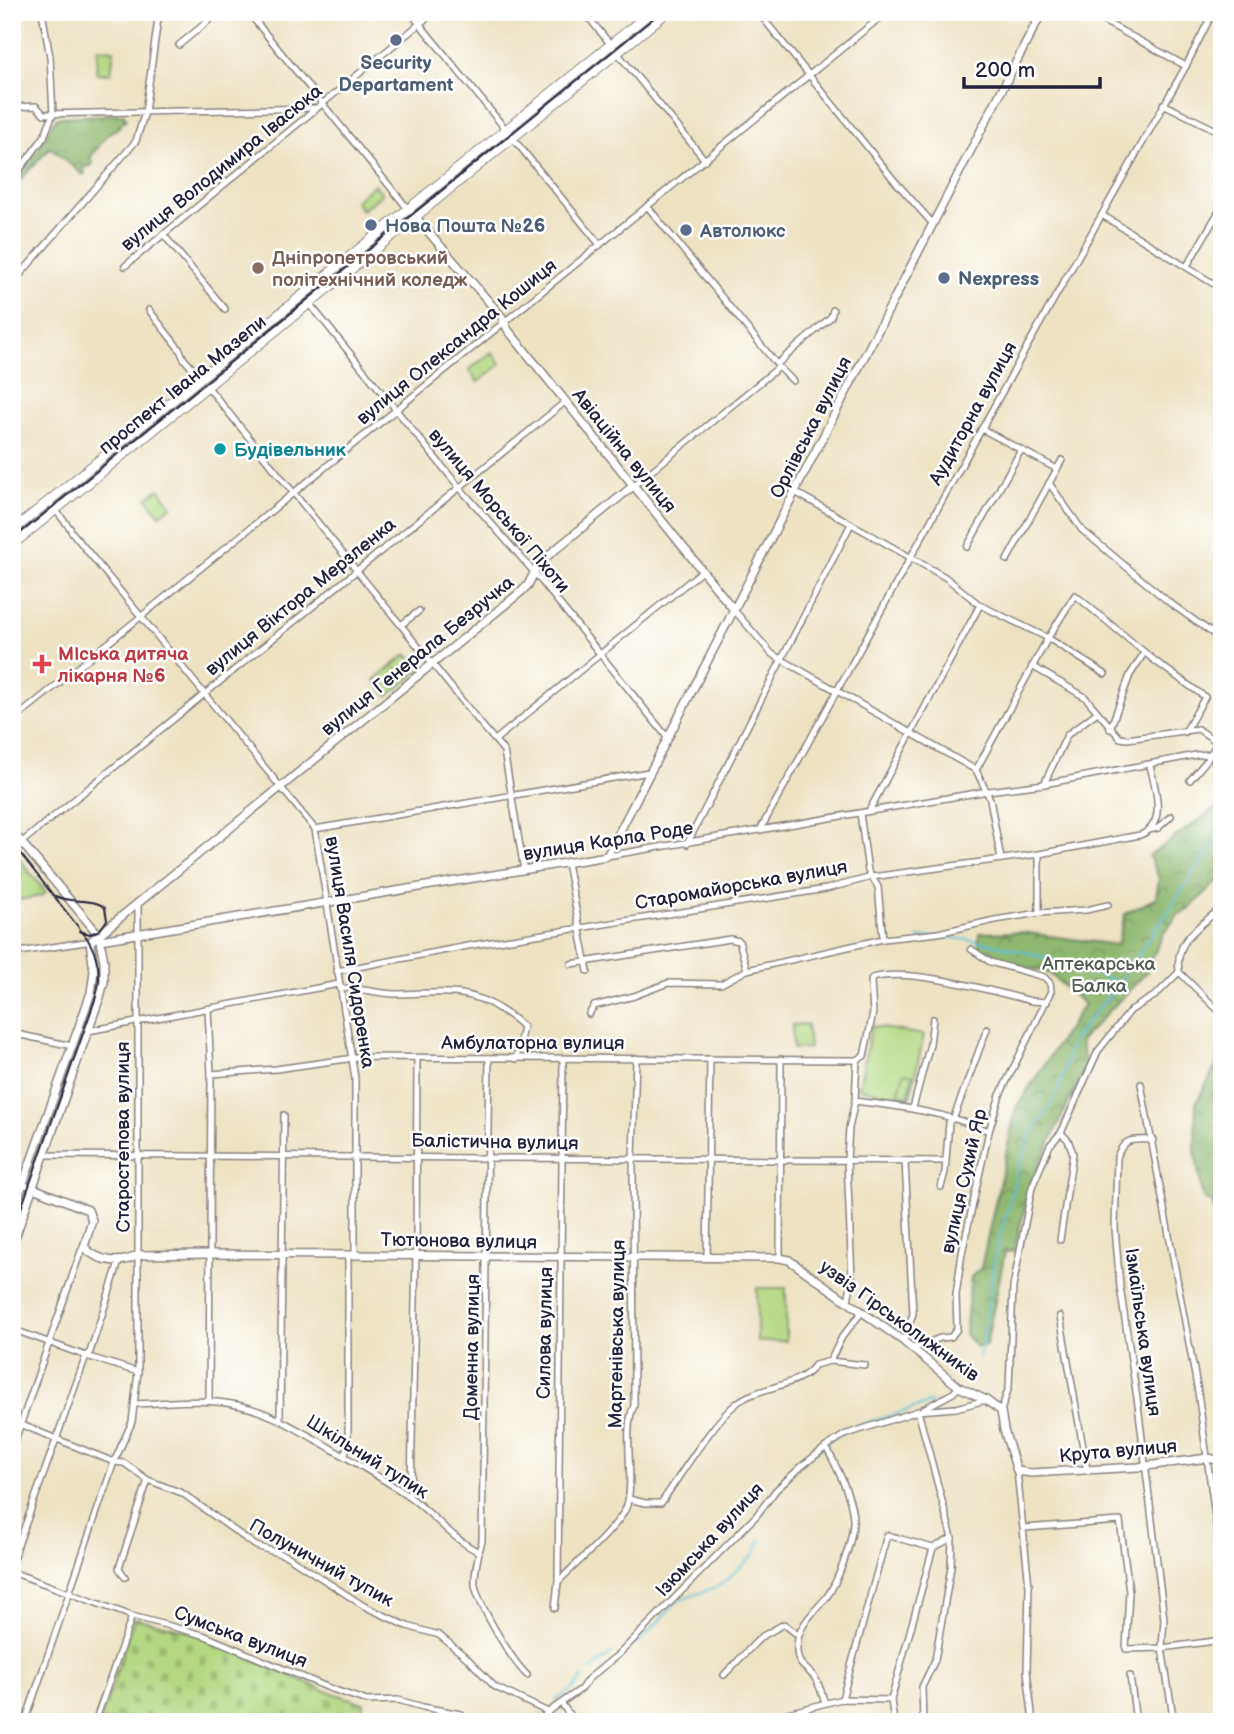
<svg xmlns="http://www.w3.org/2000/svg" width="1234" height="1734" font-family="'Balsamiq Sans',sans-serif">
<defs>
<pattern id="forest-crowns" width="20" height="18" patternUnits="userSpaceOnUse" patternTransform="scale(1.75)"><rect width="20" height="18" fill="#8eb86f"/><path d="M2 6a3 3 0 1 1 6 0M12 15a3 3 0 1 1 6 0" fill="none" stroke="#74955c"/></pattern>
<pattern id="cemetery-stones" width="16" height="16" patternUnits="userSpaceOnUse" patternTransform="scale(1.75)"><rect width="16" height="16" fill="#b3d881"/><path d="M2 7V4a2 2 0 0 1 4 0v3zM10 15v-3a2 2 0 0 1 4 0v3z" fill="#9ab970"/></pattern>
<pattern id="park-crowns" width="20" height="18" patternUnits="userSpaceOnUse" patternTransform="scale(1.75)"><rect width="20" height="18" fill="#b3d881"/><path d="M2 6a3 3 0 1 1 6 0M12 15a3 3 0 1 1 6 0" fill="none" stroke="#9ab970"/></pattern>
</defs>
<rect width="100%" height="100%" fill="#fff"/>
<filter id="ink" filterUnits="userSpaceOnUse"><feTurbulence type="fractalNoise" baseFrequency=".0143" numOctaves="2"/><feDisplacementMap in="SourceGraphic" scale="14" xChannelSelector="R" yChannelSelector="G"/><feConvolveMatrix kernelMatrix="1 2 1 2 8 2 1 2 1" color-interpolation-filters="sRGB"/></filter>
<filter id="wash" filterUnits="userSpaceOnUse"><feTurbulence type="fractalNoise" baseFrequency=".00686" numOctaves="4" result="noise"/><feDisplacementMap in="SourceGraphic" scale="28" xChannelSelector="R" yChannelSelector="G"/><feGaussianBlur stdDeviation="1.57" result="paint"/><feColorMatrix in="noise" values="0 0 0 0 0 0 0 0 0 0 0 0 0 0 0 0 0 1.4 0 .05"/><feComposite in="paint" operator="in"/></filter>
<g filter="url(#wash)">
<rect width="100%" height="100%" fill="#ede3c3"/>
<!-- grass -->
<g fill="#b3d881" stroke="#6a7d5e" stroke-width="2">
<path d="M98,48L114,50L111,74L96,73Z"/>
<path d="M375,184L382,194L362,210L355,201Z"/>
<path d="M492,352L501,364L478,382L469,370Z"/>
<path d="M159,489L172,506L160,515L147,498Z"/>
<path d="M807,1024L809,1048L793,1049L792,1025Z"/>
<path d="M871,1026L924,1035L910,1099L859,1088Z"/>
<path d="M757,1288H786V1341L757,1342Z"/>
</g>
<!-- forest -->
<g fill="url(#forest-crowns)" stroke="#586d55" stroke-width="2">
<path d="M124,114L126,119L118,128L110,132L90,158L93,163L91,166L84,167L85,173L83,175L50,147L18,183L14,182L38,150L55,119L60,117Z"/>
<path d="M1222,799V877L1188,910L1179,914L1163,934L1146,973L1080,1041L1086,1065L1031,1183L1014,1251L1005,1252L986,1345L976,1347L965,1334L971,1277L981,1268L1016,1108L1084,1004L1049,973L1001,961L979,949V933L1020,932L1117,945L1125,914L1156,898L1159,878L1149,856L1217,807Z"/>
<path d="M1220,1048H1222V1250L1212,1202L1203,1199L1195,1150L1196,1103L1216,1066Z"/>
</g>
<!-- cemetery -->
<path fill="url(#cemetery-stones)" stroke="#6a7d5e" stroke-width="2" d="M134,1618L185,1630L326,1691L364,1703L359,1722H100Z"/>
<!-- park -->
<g fill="url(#park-crowns)" stroke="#6a7d5e" stroke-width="2">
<path d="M407,654L420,670L388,696L375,680Z"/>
<path d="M12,850L46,892L41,896L12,901Z"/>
<path d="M904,1073L913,1075L908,1097L898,1094Z"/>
</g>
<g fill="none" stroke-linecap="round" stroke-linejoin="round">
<!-- stream -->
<g stroke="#5dbfdb" stroke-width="2">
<path d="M918,938C980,932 1061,963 1120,982"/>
<path d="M979,1358L984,1336L995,1255L1018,1170L1030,1135L1052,1103L1061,1082L1072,1041L1120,982L1210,849L1222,840"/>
<path d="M816,1452C846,1420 893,1419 931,1402"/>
<path d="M628,1648L641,1640L678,1601L719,1586L754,1555L761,1540"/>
<path d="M591,1670L613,1652"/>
<path d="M556,1700L573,1689L583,1677"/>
<path d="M534,1722L542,1714"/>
</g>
</g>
</g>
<g filter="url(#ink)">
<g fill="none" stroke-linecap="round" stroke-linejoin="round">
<defs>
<g id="street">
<path d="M248,12L409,210"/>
<path d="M410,12L600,245"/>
<path d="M584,12L705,160"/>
<path d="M758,12L894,180L933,224"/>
<path d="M1087,12L1186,66"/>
<path d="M179,45L219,12"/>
<path d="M1163,104L1222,133"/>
<path d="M12,107L36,106L44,114L317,108"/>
<path d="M12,180L44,137L53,114L50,57L42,12"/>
<path d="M647,206L779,367L793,381"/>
<path d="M1102,215L1222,289"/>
<path d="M163,234L225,309"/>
<path d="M125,266L434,12"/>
<path d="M1187,266L1222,206"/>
<path d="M12,284L136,141L145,112L159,12"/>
<path d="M309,303L459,487L534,572L667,737"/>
<path d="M149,310L180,350L184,359L201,378"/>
<path d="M777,364L831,317L833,310"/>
<path d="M207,386L481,724L504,751L524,870"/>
<path d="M982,429L1057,469"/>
<path d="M1049,483L1082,530L1170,603L1222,640"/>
<path d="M633,486L779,367"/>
<path d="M795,492L945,577L980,605L1048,638L1105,674"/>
<path d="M48,501L70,528"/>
<path d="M71,531L315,829L355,1078V1255"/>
<path d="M967,547L1021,450"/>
<path d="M1007,560L1062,460"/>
<path d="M734,610L772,654L976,770L990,799L1001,859"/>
<path d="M401,625L419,611"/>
<path d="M1032,666L1085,697L1120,738L1127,739L1198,729L1217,742"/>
<path d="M12,721L887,12"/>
<path d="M1110,729L1130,675L1144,653"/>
<path d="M495,740L702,571"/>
<path d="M976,770L1048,638L1075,595L1155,661L1205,697L1185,732"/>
<path d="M1190,780L1207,760L1222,734"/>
<path d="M1044,784L1067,735L1096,713"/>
<path d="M869,811L980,605"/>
<path d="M860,813L868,871L878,887L883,939"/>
<path d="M315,829L649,772"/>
<path d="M760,830L1028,345L1186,66L1213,12"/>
<path d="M1149,830L1158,828L1171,816"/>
<path d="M22,842L565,402"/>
<path d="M687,844L851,524"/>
<path d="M607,856L988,791L1044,784L1196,755L1209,754"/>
<path d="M567,863L588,971"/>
<path d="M1039,913V854"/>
<path d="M12,953L92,941"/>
<path d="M571,964L730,939L739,941L747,970L883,939L938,933L995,920L1039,913L1086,910L1108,905"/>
<path d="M337,971L473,945L826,889L872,877L1039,854L1140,835C1168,825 1155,787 1150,766"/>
<path d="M1179,972C1174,939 1200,927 1222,907"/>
<path d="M1179,972L1222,1014"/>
<path d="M340,988C360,987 380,995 400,994C438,993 468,987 501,1010C509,1015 517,1020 523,1027L516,1059"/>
<path d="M208,1009L211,1074L209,1401"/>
<path d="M589,1014L594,1006L634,996L668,983L721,984L747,970"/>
<path d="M88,1031L339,984"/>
<path d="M12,1033L72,1046"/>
<path d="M857,1060L864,1056L873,1013L871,981L872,978C908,967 993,991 1031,1001L1047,1002"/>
<path d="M211,1074L276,1069L347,1059L353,1057L857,1060"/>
<path d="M1141,1084L1198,1392L1222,1567"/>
<path d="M855,1101C904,1107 943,1112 989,1131"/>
<path d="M913,1108L930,1044L933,1019"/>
<path d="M1153,1140C1133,1140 1125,1136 1117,1157L1115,1228L1120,1287L1138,1405L1164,1619L1162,1648L1174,1722"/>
<path d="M45,1155L945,1161"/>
<path d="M12,1180L33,1188"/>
<path d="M941,1187L945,1172L949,1122L954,1117L987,1029"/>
<path d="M1060,1240L1073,1153L1068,1140L1061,1133"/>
<path d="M707,1258L710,1059"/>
<path d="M780,1258L781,1059"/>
<path d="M848,1301L852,1279L847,1160L849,1128L855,1101L857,1060"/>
<path d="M1060,1316L1087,1470"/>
<path d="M12,1329L86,1356L138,1372"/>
<path d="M903,1341L913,1314L905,1161"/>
<path d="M912,1349L940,1338L951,1337L957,1329L956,1295L962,1253L989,1131L1000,1095L1051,991L1050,983L1044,977L990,962L971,949"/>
<path d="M830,1361L865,1365"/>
<path d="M135,1404C168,1403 204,1398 237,1405C268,1411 293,1427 320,1442C349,1459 379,1476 407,1495C433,1513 450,1538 479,1552C477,1562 474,1575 475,1585C479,1606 512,1661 527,1675"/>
<path d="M923,1409L953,1393L959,1387"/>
<path d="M918,1411L952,1538L951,1567L935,1660L922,1687L923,1722"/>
<path d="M1001,1411L1009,1387L1013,1287L1032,1187L1050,1145L1061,1133L1098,1051L1131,1010L1156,995L1179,972"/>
<path d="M280,1419L284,1115"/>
<path d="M12,1421L114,1462L124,1463L148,1480L182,1493L256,1546L287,1556L364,1606L407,1626L439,1635L467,1658L495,1687L548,1712"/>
<path d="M12,1449L81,1251L84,1247"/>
<path d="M345,1457L348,1435V1255"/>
<path d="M1017,1471L1029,1586L1027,1671L1033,1722"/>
<path d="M409,1496L411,1486L416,1255L417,1058"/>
<path d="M629,1499L645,1503H661C681,1475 712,1423 737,1403C758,1386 801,1387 815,1365L830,1361L842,1337L862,1312"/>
<path d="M1024,1528L1120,1521L1129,1591L1126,1649L1162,1648L1222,1640"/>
<path d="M479,1552L482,1541L489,1058"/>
<path d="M12,1562L86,1356L90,1352L119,1262"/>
<path d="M12,1572L132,1616L203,1635L329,1688L367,1701L398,1700L423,1707L461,1714"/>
<path d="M125,1577L119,1568L148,1480"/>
<path d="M558,1582C574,1565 622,1524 627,1505C635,1477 622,1429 634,1406L633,1158L636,1058"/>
<path d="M555,1608L558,1582L563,1059"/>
<path d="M724,1675L761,1637L784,1624L798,1635"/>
<path d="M1130,1676L1136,1722"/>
<path d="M842,1699L887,1535L933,1548L952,1538"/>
<path d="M825,1703C822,1695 820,1685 815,1678C805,1665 797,1667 797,1648C797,1626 813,1613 826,1598C838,1582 852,1543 853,1523C854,1500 837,1467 826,1447"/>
<path d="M562,1704L574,1722"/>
<path d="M25,1722L114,1462L132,1422L138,1372V902"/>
<path d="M95,1722L132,1616"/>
<path d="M539,1722L548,1712L581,1689L588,1679L620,1653L756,1516L776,1490L802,1466L826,1447L844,1435L918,1411L956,1408L986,1400"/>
<path d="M762,1722L768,1718L842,1699L891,1700"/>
<path d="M894,1722L891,1700L933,1548"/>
</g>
<g id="secondary">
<path d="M413,214L502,317L508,330L734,610"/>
<path d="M12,831L99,935L104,961V982L100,997L12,1246"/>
<path d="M100,940L607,856L1042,12"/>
<path d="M33,1188L88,1210L92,1220L84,1247C98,1262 121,1265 138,1255L209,1254L780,1258L789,1260L903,1341L959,1387L986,1400L1001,1411L1004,1430L1017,1471L1031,1473L1138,1467L1208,1458L1222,1461"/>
<path d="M12,1214L91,993L94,971L90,942L522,591L528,585L539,563L633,486"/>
</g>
<g id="highway">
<path d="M12,531L651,12"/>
<path d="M12,545L667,12"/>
</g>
</defs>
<!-- street casing -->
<use href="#street" stroke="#88827f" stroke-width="8"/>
<!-- secondary casing -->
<use href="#secondary" stroke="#88827f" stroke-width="10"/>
<!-- highway casing -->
<use href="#highway" stroke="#88827f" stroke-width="11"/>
<!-- street -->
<use href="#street" stroke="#fff" stroke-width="5"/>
<!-- secondary -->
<use href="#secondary" stroke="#fff" stroke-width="7"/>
<!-- highway -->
<use href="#highway" stroke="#fff" stroke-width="9"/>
<!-- tram -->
<g stroke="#22223b" stroke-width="2">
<path d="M1207,12L1222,19"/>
<path d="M12,540L661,12"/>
<path d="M12,843L87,938C99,957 102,976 96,997L12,1234"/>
<path d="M55,896C70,904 93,897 105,908L107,920L100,930L90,934L79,931"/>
</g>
</g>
</g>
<!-- markers -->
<g fill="#5c6f8a" stroke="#fff" stroke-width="2.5">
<circle cx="396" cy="40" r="7"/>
<circle cx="371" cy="225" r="7"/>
<circle cx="686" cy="230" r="7"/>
<circle cx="944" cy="278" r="7"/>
</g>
<circle fill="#8d6e63" stroke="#fff" stroke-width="2.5" cx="258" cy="268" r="7"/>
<circle fill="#0f9aa8" stroke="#fff" stroke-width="2.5" cx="220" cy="449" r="7"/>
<path fill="#e0444e" stroke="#fff" stroke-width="2.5" d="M38.5 653.5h7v7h7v7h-7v7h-7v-7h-7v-7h7z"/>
<g text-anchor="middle" stroke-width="5" stroke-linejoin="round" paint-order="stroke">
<!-- service labels -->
<g font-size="19" font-weight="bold" fill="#4e5e75" stroke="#fff" text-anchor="start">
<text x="396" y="69" text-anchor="middle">Security<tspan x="396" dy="22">Departament</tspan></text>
<text x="385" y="232">Нова Пошта №26</text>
<text x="700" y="237">Автолюкс</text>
<text x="958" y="285">Nexpress</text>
</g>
<!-- street labels -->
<g font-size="19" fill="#22223b" stroke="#fff">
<text transform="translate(221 167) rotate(-39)" y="7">вулиця Володимира Івасюка</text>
<text transform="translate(456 341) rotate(-39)" y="7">вулиця Олександра Кошиця</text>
<text transform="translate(182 384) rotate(-39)" y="7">проспект Івана Мазепи</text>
<text transform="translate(972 413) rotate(-61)" y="7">Аудиторна вулиця</text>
<text transform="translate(810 427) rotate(-63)" y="7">Орлівська вулиця</text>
<text transform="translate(625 450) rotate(51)" y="7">Авіаційна вулиця</text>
<text transform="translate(500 510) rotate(50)" y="7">вулиця Морської Піхоти</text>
<text transform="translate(300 596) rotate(-39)" y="7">вулиця Віктора Мерзленка</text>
<text transform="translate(417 655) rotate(-39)" y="7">вулиця Генерала Безручка</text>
<text transform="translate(608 840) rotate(-9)" y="7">вулиця Карла Роде</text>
<text transform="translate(741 884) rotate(-10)" y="7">Старомайорська вулиця</text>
<text transform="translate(351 952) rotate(81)" y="7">вулиця Василя Сидоренка</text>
<text x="533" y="1049">Амбулаторна вулиця</text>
<text transform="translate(122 1137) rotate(-90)" y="7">Старостепова вулиця</text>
<text transform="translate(495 1141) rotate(1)" y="7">Балістична вулиця</text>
<text transform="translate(963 1181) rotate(-77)" y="7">вулиця Сухий Яр</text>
<text transform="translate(459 1240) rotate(1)" y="7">Тютюнова вулиця</text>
<text transform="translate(900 1320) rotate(36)" y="7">узвіз Гірськолижників</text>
<text transform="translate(1144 1332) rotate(82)" y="7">Ізмаїльська вулиця</text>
<text transform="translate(544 1333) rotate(-89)" y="7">Силова вулиця</text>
<text transform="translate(616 1334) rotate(-89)" y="7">Мартенівська вулиця</text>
<text transform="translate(471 1347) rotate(-89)" y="7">Доменна вулиця</text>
<text transform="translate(1118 1450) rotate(-5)" y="7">Крута вулиця</text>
<text transform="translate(368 1456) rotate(32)" y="7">Шкільний тупик</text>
<text transform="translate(709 1539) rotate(-47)" y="7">Ізюмська вулиця</text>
<text transform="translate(322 1562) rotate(29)" y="7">Полуничний тупик</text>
<text transform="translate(241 1636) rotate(21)" y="7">Сумська вулиця</text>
</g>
<!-- education labels -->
<g font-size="19" font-weight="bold" fill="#785e54" stroke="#fff" text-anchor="start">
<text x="272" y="264">Дніпропетровський<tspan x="272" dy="22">політехнічний коледж</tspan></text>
</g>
<!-- culture labels -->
<g font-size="19" font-weight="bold" fill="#0d838f" stroke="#fff" text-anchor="start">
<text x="234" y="456">Будівельник</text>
</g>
<!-- health labels -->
<g font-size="19" font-weight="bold" fill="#be3a42" stroke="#fff" text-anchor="start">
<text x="58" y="660">МІська дитяча<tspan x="58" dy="22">лікарня №6</tspan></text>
</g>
<!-- park labels -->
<g font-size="19" fill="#4e5950" stroke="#fff">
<text x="1099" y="970">Аптекарська<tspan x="1099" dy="22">Балка</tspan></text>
</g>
</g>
<!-- margin -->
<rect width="1234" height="1734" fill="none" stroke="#fff" stroke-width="42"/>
<!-- scale -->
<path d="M964 77v10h136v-10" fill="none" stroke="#22223b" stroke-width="3.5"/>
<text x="975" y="77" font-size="21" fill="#22223b" stroke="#ffffff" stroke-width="5" paint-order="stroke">200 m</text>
</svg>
